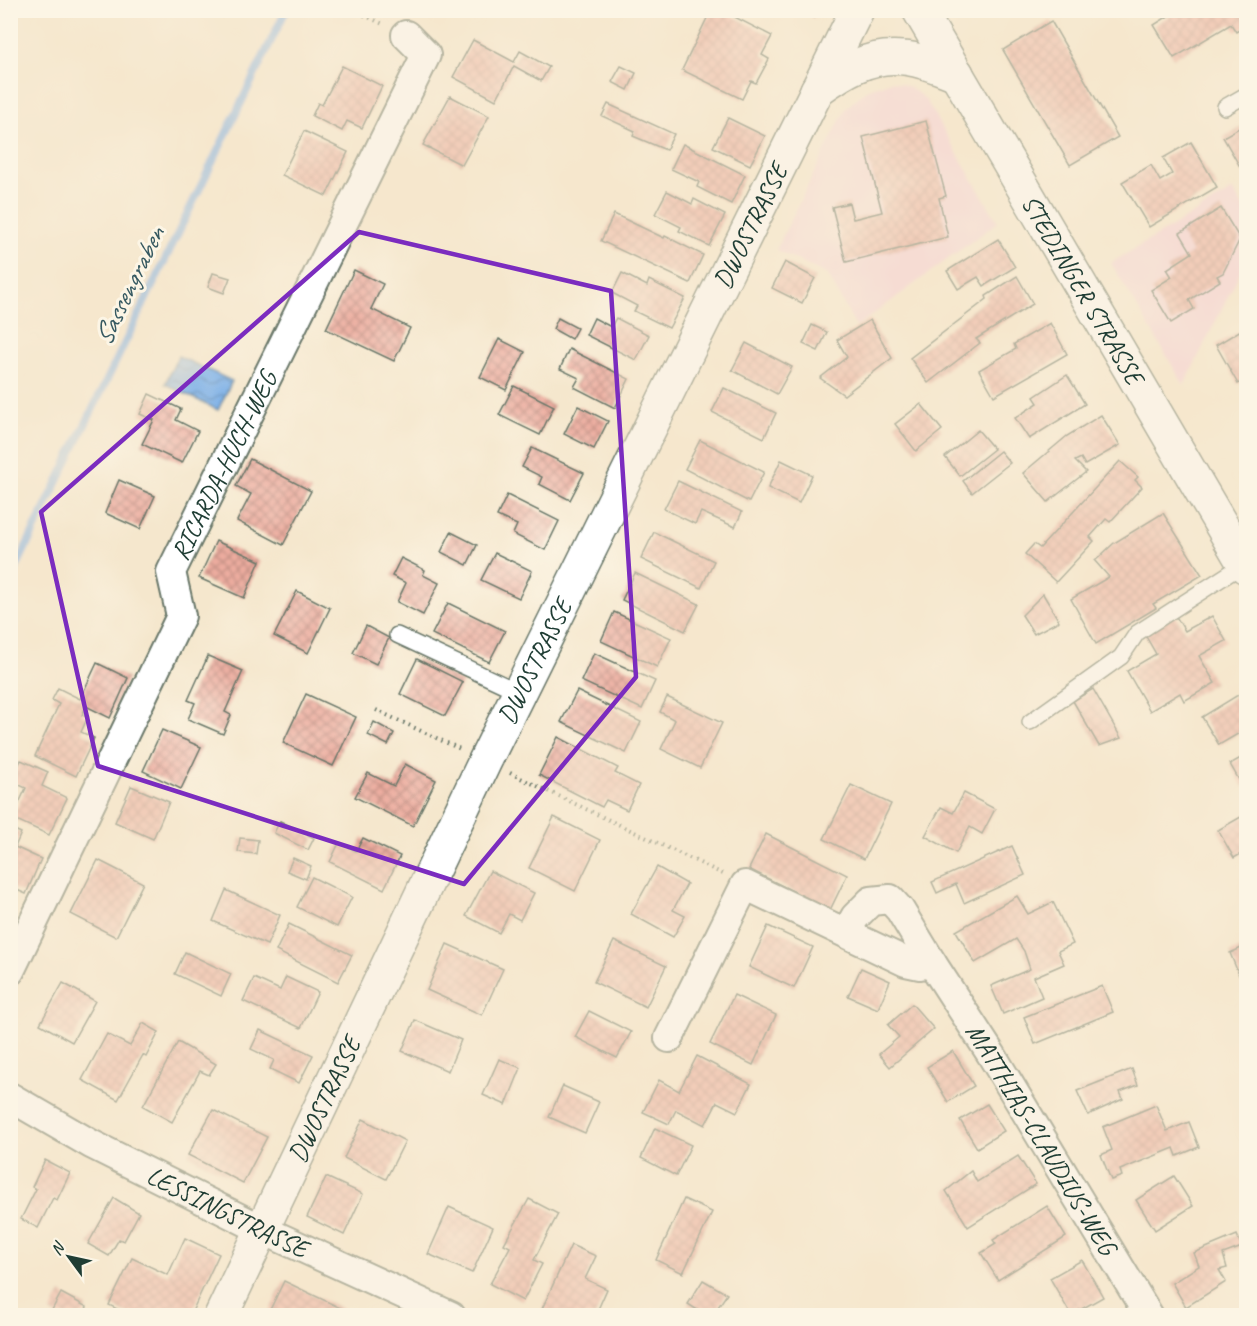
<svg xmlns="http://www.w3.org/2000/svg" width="1257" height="1326" font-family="Caveat,sans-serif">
<defs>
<pattern id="water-waves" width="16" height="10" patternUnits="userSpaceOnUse" patternTransform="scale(1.5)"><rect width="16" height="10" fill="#79aee7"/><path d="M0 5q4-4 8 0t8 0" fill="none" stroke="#638fbc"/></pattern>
<pattern id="building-cross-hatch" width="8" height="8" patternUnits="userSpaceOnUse" patternTransform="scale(1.5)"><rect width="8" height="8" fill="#ecac9f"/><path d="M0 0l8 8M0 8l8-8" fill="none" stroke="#bf8d82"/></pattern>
</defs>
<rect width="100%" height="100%" fill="#fcf5e5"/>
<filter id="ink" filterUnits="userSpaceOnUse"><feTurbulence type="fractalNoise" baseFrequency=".0167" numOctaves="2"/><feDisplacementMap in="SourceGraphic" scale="12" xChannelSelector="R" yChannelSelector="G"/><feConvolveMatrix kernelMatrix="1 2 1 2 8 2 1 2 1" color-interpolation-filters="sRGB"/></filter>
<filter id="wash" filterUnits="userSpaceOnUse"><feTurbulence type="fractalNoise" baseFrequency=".008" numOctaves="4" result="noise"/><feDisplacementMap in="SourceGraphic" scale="24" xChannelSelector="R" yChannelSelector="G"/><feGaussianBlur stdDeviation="1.35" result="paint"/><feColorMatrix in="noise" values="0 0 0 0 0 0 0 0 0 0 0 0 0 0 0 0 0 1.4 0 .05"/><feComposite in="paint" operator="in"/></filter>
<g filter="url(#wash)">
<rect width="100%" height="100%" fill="#f5e7cd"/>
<!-- built -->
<g fill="#f5cfda">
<path d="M892,81L910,87L925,99L998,222L856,327L828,275L776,250L846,108L866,90Z"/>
<path d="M1233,190L1246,212V260L1184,385L1111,263Z"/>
</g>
<!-- water -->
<path fill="url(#water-waves)" stroke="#4c768e" stroke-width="1.5" d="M178,356L232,381L218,410L165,384Z"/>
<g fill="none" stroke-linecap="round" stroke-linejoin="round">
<!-- stream -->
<path stroke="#79aee7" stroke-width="8" d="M10,580L286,10"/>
</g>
<g id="blocks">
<!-- building -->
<g fill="url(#building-cross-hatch)">
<path d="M711,10H721L772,36L762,55L769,59L756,83L751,81L742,99L682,70Z"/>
<path d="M799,10H818L814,18Z"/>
<path d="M1178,10H1246V26L1236,32L1231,24L1174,58L1154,25Z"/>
<path d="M1051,21L1118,137L1070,165L1003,50Z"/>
<path d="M473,40L514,62L520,51L549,67L541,81L514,66L496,100L453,77Z"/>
<path d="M342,66L382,86L362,128L347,121L342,131L312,116L318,103L322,105Z"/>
<path d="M621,66L636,73L628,90L612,82Z"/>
<path d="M450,96L489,116L462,165L423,145Z"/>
<path d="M608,104L674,134L666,150L633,136L635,131L602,116Z"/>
<path d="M728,118L765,136L750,165L713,147Z"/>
<path d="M926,121L946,196L939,198L948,237L846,262L832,207L849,203L853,219L882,212L863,137Z"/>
<path d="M1246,124V170L1243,172L1223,137Z"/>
<path d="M304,131L348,152L326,196L282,175Z"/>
<path d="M1191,142L1217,187L1149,227L1122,182L1151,165L1160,181L1172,174L1163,158Z"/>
<path d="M683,144L745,175L731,204L697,187L699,182L671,169Z"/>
<path d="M667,191L692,204L694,199L725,215L709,246L679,231L681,227L655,214Z"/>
<path d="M1221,208L1240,239L1223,273L1217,276L1220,281L1189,300L1194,309L1171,323L1151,290L1172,277L1167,269L1192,253L1180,233Z"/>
<path d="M614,214L664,238L665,236L703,255L690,283L601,241Z"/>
<path d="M998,239L1015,267L984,286L978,277L958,289L947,271Z"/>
<path d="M785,262L815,278L802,303L772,288Z"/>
<path d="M354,270L383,284L371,309L410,328L394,361L326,329Z"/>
<path d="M213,273L230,278L224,293L208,287Z"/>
<path d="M622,273L647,286L649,280L685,298L669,328L634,311L637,306L612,293Z"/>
<path d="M1017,276L1033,304L976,339L980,343L928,383L910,358L987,299L986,296Z"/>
<path d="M558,318L577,328L571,339L553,329Z"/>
<path d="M594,318L611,327L616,318L649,335L636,360L586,335Z"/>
<path d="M870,320L892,358L844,395L820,378L847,357L837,340Z"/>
<path d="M1050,323L1067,354L994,396L979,370L1016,349L1014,344Z"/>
<path d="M812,325L827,332L818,351L803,344Z"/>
<path d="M1246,327V379L1238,384L1216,345Z"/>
<path d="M499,339L525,352L506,390L480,377Z"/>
<path d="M746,343L792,367L777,394L732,370Z"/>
<path d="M569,349L629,379L615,408L574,387L579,378L560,369Z"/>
<path d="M1067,375L1085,404L1029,439L1015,418L1038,403L1034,397Z"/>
<path d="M514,386L554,406L540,435L499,415Z"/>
<path d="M724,388L776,413L764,438L712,412Z"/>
<path d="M149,394L181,409L176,420L198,431L182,463L142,444L154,420L140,414Z"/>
<path d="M921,404L942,430L916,451L895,424Z"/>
<path d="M578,406L608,421L594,449L564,434Z"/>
<path d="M1101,415L1120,445L1085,465L1081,458L1075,461L1086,472L1048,502L1023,473L1067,436Z"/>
<path d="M978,430L994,449L960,476L945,457Z"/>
<path d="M700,440L764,472L749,502L685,469Z"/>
<path d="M532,448L584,473L570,500L539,484L542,477L522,467Z"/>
<path d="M1000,451L1010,463L972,493L963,481Z"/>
<path d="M250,459L311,491L283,545L237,521L251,494L236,486Z"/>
<path d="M781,460L812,475L799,503L768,488Z"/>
<path d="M1120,461L1138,477L1135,480L1142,487L1110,522L1106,519L1090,537L1094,541L1056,582L1025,554L1034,544L1040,548Z"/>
<path d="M119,480L155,496L140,529L105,513Z"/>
<path d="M678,481L742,512L735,527L701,512L695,524L664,509Z"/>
<path d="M507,495L559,521L545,550L513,534L517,525L497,516Z"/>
<path d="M1163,513L1202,575L1153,604L1156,608L1096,644L1071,599L1109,577L1095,561L1114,543Z"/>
<path d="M451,532L477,545L467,565L441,552Z"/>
<path d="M654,532L714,561L701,588L641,559Z"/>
<path d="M216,541L260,561L244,598L199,578Z"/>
<path d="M495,553L532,571L519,598L481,580Z"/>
<path d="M401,558L425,570L423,575L439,583L423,615L397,602L406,583L392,576Z"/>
<path d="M635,573L699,604L685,631L622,600Z"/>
<path d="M297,591L330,608L308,653L274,636Z"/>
<path d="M1043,594L1059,621L1034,634L1022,615Z"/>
<path d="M448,603L505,631L489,662L432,634Z"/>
<path d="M614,612L671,638L657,667L601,641Z"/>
<path d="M1175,615L1185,631L1212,616L1226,641L1199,656L1215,683L1184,701L1180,693L1150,711L1127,671L1156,654L1144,633Z"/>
<path d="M366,626L389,638L376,664L353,653Z"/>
<path d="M594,653L655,681L642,709L581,681Z"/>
<path d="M208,656L243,671L225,712L231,715L223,734L188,719L195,703L188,700Z"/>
<path d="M417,659L463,682L445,716L400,694Z"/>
<path d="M97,663L128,678L110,718L86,706L82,715L88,717L81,732L94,738L76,776L35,756L59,704L52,700L58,688L80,699Z"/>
<path d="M1093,689L1121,738L1099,746L1073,701Z"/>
<path d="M1246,690V738L1245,739L1241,732L1219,745L1202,717Z"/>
<path d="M577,691L641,722L626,753L561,722Z"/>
<path d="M306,694L356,717L333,766L283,743Z"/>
<path d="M667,697L722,723L700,768L661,749L675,720L660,712Z"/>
<path d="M374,722L394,733L388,745L368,735Z"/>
<path d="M162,730L201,747L181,789L143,771Z"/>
<path d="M558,737L618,768L615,773L639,785L627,810L606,800L602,807L539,775Z"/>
<path d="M1246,755V785L1243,787L1230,764Z"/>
<path d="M21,760L48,772L42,786L67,798L49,835L12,818L26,788L11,781Z"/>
<path d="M405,764L436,780L413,826L355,797L368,773L394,786Z"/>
<path d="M851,785L891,804L864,859L824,839Z"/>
<path d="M131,786L169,802L153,839L115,822Z"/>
<path d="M964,793L995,809L982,834L970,827L956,853L925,836L941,807L953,813Z"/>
<path d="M1246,814V851L1234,858L1218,830Z"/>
<path d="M554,817L600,840L575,891L529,868Z"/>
<path d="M280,821L314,838L308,850L274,833Z"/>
<path d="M10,828L21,833L15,847L41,859L26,894L10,887Z"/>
<path d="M766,834L847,875L830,910L749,869Z"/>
<path d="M240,838L258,840L256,854L238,852Z"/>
<path d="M363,838L400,856L384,889L330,862L339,843L356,851Z"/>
<path d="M1012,846L1025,875L964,903L956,884L937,893L932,882Z"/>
<path d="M293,858L311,866L306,879L287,871Z"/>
<path d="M98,860L143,883L116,937L71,914Z"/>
<path d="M657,867L687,884L673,910L685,916L673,937L631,914Z"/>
<path d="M490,871L534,893L520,920L509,914L499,933L466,916Z"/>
<path d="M312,877L352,897L337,927L297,907Z"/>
<path d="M226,890L280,915L267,945L213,921Z"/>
<path d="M1017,896L1028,914L1053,902L1073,944L1058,951L1064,964L1034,977L1042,997L1003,1014L991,986L1030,969L1024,951L1016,939L975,963L956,931Z"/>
<path d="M289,924L352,955L338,982L276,951Z"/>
<path d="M768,926L813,947L794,988L749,967Z"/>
<path d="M614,941L666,966L646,1007L594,982Z"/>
<path d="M447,944L503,969L482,1015L427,990Z"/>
<path d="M1246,946V992L1230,953Z"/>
<path d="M185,952L231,974L221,996L175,974Z"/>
<path d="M861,968L890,981L878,1009L848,996Z"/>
<path d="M286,977L318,992L301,1028L243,1001L254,978L280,990Z"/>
<path d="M63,983L95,1001L72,1042L40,1024Z"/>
<path d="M1102,986L1113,1012L1035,1044L1024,1017Z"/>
<path d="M734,995L776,1015L753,1065L710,1044Z"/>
<path d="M912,1004L934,1029L890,1067L879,1054L899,1037L888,1025Z"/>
<path d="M589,1011L631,1032L617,1058L575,1037Z"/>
<path d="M415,1020L461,1040L448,1071L402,1051Z"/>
<path d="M143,1023L159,1032L146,1057L143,1055L118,1100L82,1080L107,1034L130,1046Z"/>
<path d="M260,1030L313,1055L299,1083L270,1069L274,1060L251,1049Z"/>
<path d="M178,1042L216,1064L209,1075L200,1071L172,1122L143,1106Z"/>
<path d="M953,1051L974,1086L948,1102L927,1067Z"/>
<path d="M697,1056L751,1084L737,1112L717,1102L705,1125L676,1110L669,1124L643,1112L659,1080L679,1091Z"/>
<path d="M499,1059L521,1068L506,1105L483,1095Z"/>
<path d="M1132,1069L1138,1085L1120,1092L1123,1099L1088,1115L1077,1091Z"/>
<path d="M563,1086L599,1102L585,1133L549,1117Z"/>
<path d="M987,1104L1004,1131L977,1148L960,1120Z"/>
<path d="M1156,1105L1167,1131L1189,1122L1199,1147L1177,1156L1174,1148L1120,1170L1122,1176L1111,1180L1101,1155L1112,1150L1103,1127Z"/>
<path d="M213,1110L267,1137L243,1183L188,1155Z"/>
<path d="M363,1119L405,1141L386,1179L344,1158Z"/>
<path d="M655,1128L691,1145L676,1176L641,1158Z"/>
<path d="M1018,1156L1036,1184L968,1227L946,1191L971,1171L977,1182Z"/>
<path d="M45,1160L70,1173L57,1200L53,1198L38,1228L21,1219L36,1189L32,1187Z"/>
<path d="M1174,1176L1193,1206L1155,1230L1136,1200Z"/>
<path d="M326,1177L363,1194L344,1235L307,1217Z"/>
<path d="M114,1198L139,1213L124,1241L119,1239L109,1256L88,1244Z"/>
<path d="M529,1199L558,1214L534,1260L542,1264L523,1301L490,1284L510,1247L504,1244Z"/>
<path d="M684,1199L712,1212L683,1273L656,1260Z"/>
<path d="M1047,1206L1066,1237L998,1280L981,1253L996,1244L993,1240Z"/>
<path d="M449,1207L493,1227L472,1273L428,1254Z"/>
<path d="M1237,1235L1242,1247L1223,1254L1227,1268L1219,1270L1226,1282L1186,1307L1172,1283L1199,1266L1194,1253Z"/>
<path d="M185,1238L219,1254L190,1316H162L154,1312L152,1316H131L109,1305L132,1258L168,1275Z"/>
<path d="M571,1245L596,1256L585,1279L607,1289L595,1316H556L542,1309Z"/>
<path d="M1082,1260L1103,1297L1071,1315L1050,1278Z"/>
<path d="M703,1280L727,1294L712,1316H694L699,1311L688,1304Z"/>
<path d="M284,1281L349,1312L347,1316H267Z"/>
<path d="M61,1293L87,1307L83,1316H57L51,1312Z"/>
</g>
</g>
</g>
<g filter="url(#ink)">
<use href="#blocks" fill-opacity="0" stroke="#6a786a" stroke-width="1.5"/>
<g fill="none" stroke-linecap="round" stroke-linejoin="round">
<defs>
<g id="lane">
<path d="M1225,107L1246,95"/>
<path d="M397,635L519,692"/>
<path d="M1030,722L1121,657L1137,633L1244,564"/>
</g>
<g id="street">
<path id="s1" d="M846,933L855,917L871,901L890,899L900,910L932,963L991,1054L1149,1316"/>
<path id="s2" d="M10,971L181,616L171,572L426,55L406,35"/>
<path d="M669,1038L745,885L906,962L920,965L932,963"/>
<path id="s3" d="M10,1097L91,1144L261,1229L451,1316"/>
</g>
<g id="secondary">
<path id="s4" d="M919,10L1246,567"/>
<path d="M817,90C843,71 870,54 903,58C921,59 940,68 957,74"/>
<path id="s5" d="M221,1316L485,761L857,10"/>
</g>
</defs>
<!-- lane casing -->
<use href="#lane" stroke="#6a786a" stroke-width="18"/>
<!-- street casing -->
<use href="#street" stroke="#6a786a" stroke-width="32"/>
<!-- secondary casing -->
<use href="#secondary" stroke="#6a786a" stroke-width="36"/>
<!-- path -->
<g stroke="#6a786a" stroke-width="4" stroke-dasharray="1.5 4.5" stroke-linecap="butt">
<path d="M353,10L383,24"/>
<path d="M376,710L460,749"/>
<path d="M510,773L723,874"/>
</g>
<!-- lane -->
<use href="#lane" stroke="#fff" stroke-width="15"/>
<!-- street -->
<use href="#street" stroke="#fff" stroke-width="28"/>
<!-- secondary -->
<use href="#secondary" stroke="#fff" stroke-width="33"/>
</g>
</g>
<!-- marked area -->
<path d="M0 0H1257V1326H0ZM359,232L611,291L636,677L464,884L98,766L41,512Z" fill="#f5e7cd" fill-opacity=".55" fill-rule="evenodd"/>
<path fill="none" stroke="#7b2cbf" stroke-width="4.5" stroke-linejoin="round" d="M359,232L611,291L636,677L464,884L98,766L41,512Z"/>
<g text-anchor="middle" stroke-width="6" stroke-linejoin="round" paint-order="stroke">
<!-- street labels -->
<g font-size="26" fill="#1f3d34" stroke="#fcf5e5">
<text dy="9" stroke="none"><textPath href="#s5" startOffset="1212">DWOSTRASSE</textPath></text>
<text dy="9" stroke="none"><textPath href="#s4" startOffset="324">STEDINGER STRASSE</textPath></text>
<text dy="9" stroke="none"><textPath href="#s2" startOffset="558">RICARDA-HUCH-WEG</textPath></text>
<text dy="9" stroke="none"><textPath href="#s5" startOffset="726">DWOSTRASSE</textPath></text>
<text dy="9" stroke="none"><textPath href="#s5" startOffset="240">DWOSTRASSE</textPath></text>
<text dy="9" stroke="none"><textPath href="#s1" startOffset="344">MATTHIAS-CLAUDIUS-WEG</textPath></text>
<text dy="9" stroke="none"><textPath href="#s3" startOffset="246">LESSINGSTRASSE</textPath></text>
</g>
<!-- water labels -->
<g font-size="27" font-style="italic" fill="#365961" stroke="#fcf5e5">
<text transform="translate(129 286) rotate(-64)" y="9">Sassengraben</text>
</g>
</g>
<!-- margin -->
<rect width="1257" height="1326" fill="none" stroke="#fcf5e5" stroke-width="36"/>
<!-- north arrow -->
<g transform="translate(69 1257) rotate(303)" stroke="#fcf5e5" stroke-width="4.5" paint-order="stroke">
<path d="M0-4.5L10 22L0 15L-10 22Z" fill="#1f3d34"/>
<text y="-9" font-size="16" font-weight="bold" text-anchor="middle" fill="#1f3d34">N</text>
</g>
</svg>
